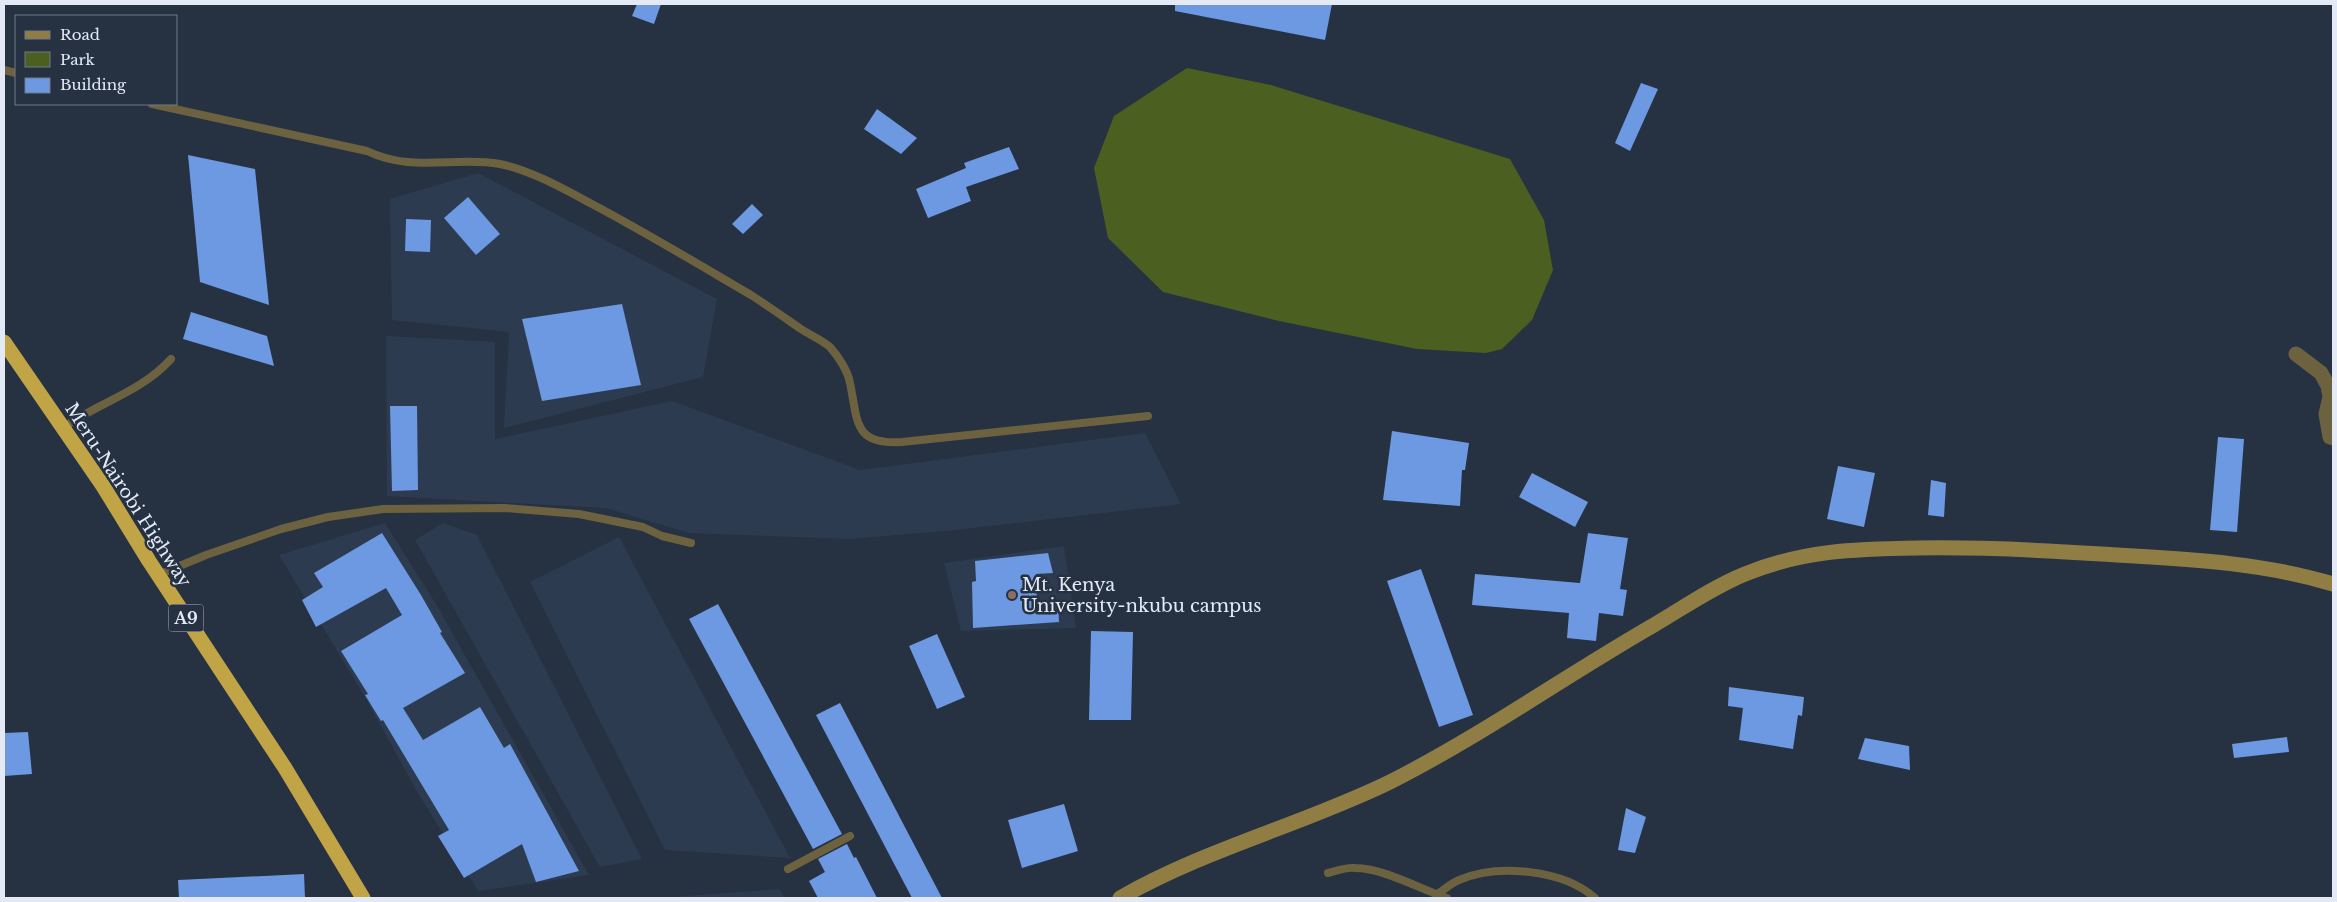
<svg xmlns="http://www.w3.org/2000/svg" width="2337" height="902" font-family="'Libre Baskerville',serif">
<rect width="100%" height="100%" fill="#263142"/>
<!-- built -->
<g fill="#2d3b51">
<path d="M478,173L717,299L703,377L504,428L509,332L392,320L390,199Z"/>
<path d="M386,336L495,342V439L672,401L860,470L1145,433L1181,504L945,531L850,539L689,533L606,508L387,496Z"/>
<path d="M385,523L436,604L589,875L478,891L415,788L365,697L279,555Z"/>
<path d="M443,523L477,535L642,859L600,867L415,540Z"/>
<path d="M619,537L790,858L665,850L530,582Z"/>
<path d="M1064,546L1076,628L961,631L944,563Z"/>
<path d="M780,889L785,898H658Z"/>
</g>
<!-- green -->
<path fill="#4a5f20" d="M1187,68L1271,85L1510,159L1544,220L1553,270L1532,320L1502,349L1486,353L1417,349L1279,321L1163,292L1108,238L1094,168L1114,116Z"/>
<!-- building -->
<g fill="#6c99e1">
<path d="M637,4H661L654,24L632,16Z"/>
<path d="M1175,4H1332L1325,40L1175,11Z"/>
<path d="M1641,83L1658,89L1630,151L1615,143Z"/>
<path d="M877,109L917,138L901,154L864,129Z"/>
<path d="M1009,147L1019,169L966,187L971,201L928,218L916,189L966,168L964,163Z"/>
<path d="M188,155L255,169L269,305L200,282Z"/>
<path d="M468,197L500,234L476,255L444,218Z"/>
<path d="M752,204L763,215L743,234L732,224Z"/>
<path d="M406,219L431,220L430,252L405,251Z"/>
<path d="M622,304L641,385L542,401L522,319Z"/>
<path d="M191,312L267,336L274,366L183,339Z"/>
<path d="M390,406H417L418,490L392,491Z"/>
<path d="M1392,431L1469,443L1465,470H1462L1460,506L1383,500Z"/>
<path d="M2218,437L2244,439L2237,532L2210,530Z"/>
<path d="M1838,466L1875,473L1864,527L1827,519Z"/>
<path d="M1532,473L1588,502L1575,527L1519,497Z"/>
<path d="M1931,480L1946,483L1944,517L1928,515Z"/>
<path d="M382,533L421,595L442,632L440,633L465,673L403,708L423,740L480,707L504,748L510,744L579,871L536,882L522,844L464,878L438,836L449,830L383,720L381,721L365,695L368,694L341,651L402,615L386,588L316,627L302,600L323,587L314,573Z"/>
<path d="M1588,533L1628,538L1620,589L1627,590L1623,616L1599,613L1596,641L1567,638L1569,613L1472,605L1475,574L1580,583Z"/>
<path d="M1048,553L1053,573L1036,574L1037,602L1058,601L1059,622L973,628L972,582L976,581L975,561Z"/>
<path d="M1421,569L1473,715L1439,727L1387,581Z"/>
<path d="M718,604L842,834L813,849L689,619Z"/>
<path d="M1091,631L1133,632L1131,720H1089Z"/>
<path d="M937,634L965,697L937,709L909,646Z"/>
<path d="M1729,687L1804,697L1802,716L1798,715L1793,749L1739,740L1743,708L1728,706Z"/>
<path d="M840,703L942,898H912L816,715Z"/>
<path d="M28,732L32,774L4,776V733Z"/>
<path d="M2287,737L2289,752L2234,758L2232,744Z"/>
<path d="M1865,738L1909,746L1910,770L1858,759Z"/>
<path d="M1064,804L1078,851L1022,868L1008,820Z"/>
<path d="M1626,808L1646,817L1635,853L1618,850Z"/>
<path d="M847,844L854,858L856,857L877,898H818L809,881L825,872L818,859Z"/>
<path d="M304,874L305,898H179L178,880Z"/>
</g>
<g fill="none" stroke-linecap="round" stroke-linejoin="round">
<!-- lane -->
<g stroke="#6d623f" stroke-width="8">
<path d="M4,70L16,73"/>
<path d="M152,104L367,151C412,173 455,156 500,164C530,170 564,189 590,203C645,232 698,264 751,295C768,306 785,318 801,329C810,335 822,340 830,347C838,356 848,371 850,383C858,421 853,445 902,442L1148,416"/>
<path d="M63,428C99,402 140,393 171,359"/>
<path d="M158,575L206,555L281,529L328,517L383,509L505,508L579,514L643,527L662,536L691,543"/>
<path d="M788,869L850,836"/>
<path d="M1328,873C1336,871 1346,867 1355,868C1383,868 1420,889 1447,898"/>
<path d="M1436,895C1444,890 1451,883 1459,880C1498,863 1564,870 1595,898"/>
</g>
<!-- street -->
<path stroke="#6d623f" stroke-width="15" d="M2296,354L2321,373L2328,386L2330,397L2326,414L2330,437L2333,438"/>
<!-- secondary -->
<path stroke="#8f7d43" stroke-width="15" d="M1120,898C1205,849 1302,825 1390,782C1481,736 1565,676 1654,625C1683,608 1713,587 1745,574C1804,550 1855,549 1918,548C1979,547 2040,550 2101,554C2179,559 2257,561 2333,584"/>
<!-- highway -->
<path stroke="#c0a445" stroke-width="15" d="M4,342L103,486L149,561L285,768L363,898"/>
</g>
<!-- markers -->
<circle fill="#8d6e63" stroke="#263142" stroke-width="2" cx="1012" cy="595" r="5"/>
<g text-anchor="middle" stroke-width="5" stroke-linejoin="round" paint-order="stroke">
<!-- shield labels -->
<rect fill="#263142" stroke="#aab2c0" stroke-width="1" x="168.5" y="604.5" width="35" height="27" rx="4"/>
<g font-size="16" font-weight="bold" fill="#e3eaf6">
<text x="186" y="624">A9</text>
</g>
<!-- street labels -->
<g font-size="18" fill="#e3eaf6" stroke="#263142">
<text transform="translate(128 495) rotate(57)" y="6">Meru-Nairobi Highway</text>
</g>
<!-- poi labels -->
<g font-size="18" fill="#e3eaf6" stroke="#263142" text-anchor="start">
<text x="1022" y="591">Mt. Kenya<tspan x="1022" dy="21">University-nkubu campus</tspan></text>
</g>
</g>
<!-- border -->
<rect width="2337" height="902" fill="none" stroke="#e3eaf6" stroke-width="10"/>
<!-- legend -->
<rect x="15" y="15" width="162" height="90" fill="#263142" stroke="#727b8a"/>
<rect x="25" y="31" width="25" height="8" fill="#8f7d43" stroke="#727b8a"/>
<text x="60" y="40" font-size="15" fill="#e3eaf6">Road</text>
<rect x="25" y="52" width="25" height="15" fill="#4a5f20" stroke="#727b8a"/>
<text x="60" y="65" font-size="15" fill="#e3eaf6">Park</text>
<rect x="25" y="78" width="25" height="15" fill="#6c99e1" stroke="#727b8a"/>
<text x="60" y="90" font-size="15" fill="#e3eaf6">Building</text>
</svg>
